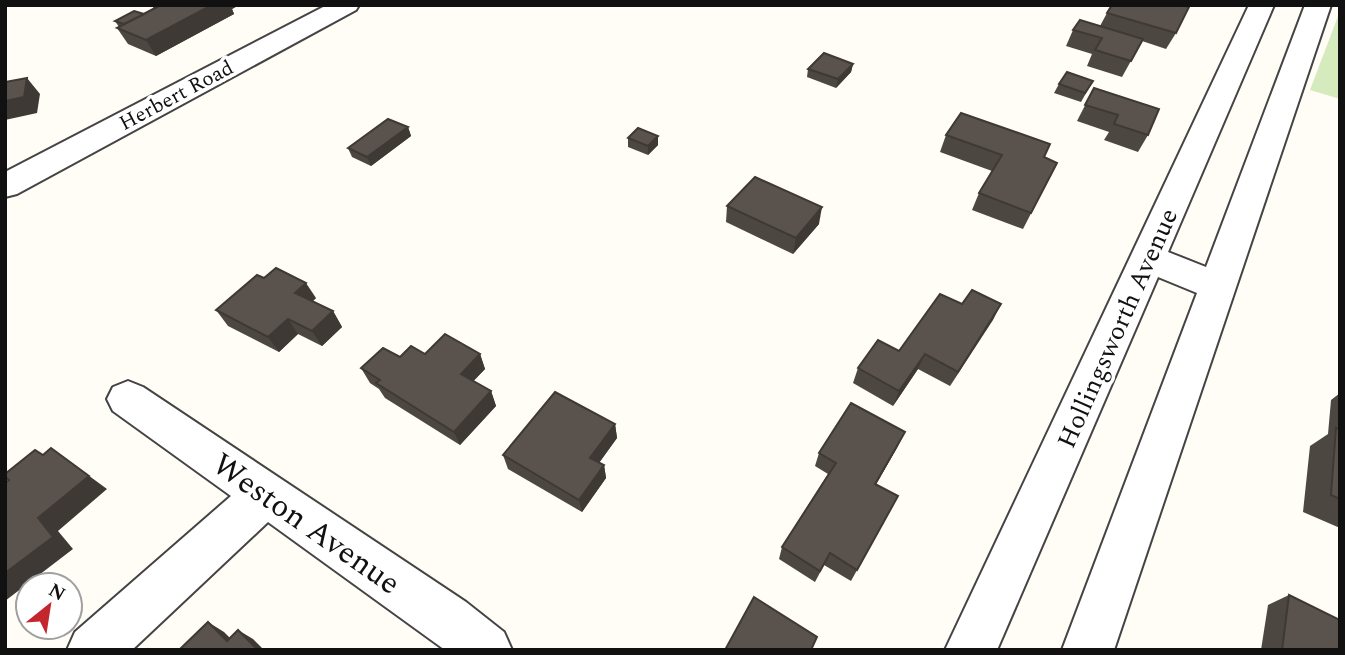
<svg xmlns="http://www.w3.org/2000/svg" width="1345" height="655" font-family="Spectral,serif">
<rect width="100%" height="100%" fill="#fffdf5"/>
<!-- green -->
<path fill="#d5ebbd" d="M1340,11V99L1310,90Z"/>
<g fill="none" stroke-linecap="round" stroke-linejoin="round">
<defs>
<g id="minor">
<path d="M327,5H359L356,10L17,194L5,197V172Z"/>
<path d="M1249,5H1274L1168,252L1206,267L1305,5H1331L1114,650H1062L1197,293L1158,277L997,650H945Z"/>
<path d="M128,381L143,387L466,602L504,632L512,650H445L268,522L132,650H67L75,632L231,496L113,411L107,399L113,387Z"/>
</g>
</defs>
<!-- minor casing -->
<use href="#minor" stroke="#444" stroke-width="4"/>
<!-- minor -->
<use href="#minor" fill="#fff" fill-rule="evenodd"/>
</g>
<!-- wall -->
<g fill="#4d4742">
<path d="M152,5H239L232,9L234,14L156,56L128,44L117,28L119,27L115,21L144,14L154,9Z"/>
<path d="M1107,13L1176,33L1166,49L1142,41L1122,77L1087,66L1092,54L1066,46L1073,30L1100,26Z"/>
<path d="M853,64L851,72L836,88L807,77L808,69Z"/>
<path d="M1093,81L1081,102L1054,93L1059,84Z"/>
<path d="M1094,88L1148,135L1138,152L1104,140L1109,132L1077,121Z"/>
<path d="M408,127L411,136L371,166L352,157L348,148Z"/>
<path d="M946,135L1044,158L1057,163L1023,229L972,210L979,193L992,171L940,152Z"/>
<path d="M628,138L658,145L648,155L628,147Z"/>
<path d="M727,206L819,224L793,254L726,222Z"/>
<path d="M316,298L312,302L333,311L342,327L322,346L298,334L279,352L228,326L216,310Z"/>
<path d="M962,304H1001L950,386L918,369L893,406L853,383L858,368L899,351Z"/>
<path d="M425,354H480L485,369L473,381L491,391L496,406L460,445L385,398L379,389L370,383L361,368L400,357Z"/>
<path d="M1340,393V528L1303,512L1310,446L1328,434L1331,400Z"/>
<path d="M615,424L617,438L599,463L604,465L606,478L582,512L508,469L503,455Z"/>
<path d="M898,446L876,484L898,496L851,581L824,565L815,582L779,559L782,547L828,474L815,466L819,453Z"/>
<path d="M1289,595L1340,650H1261L1268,605Z"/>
</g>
<!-- shaded-wall -->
<g fill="#3f3936">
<path d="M212,5H239L232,9L234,14L156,56L146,40Z"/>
<path d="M853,64L851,72L836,88L838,79Z"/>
<path d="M27,78L40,94L37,113L5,120V101Z"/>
<path d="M408,127L411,136L371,166L367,157Z"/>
<path d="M658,136V145L648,155V146Z"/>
<path d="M822,207L819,224L793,254L796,238Z"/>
<path d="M306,283L316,298L304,309L295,293Z"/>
<path d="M1001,304L993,320L950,386L958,372Z"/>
<path d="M333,311L342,327L322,346L312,331Z"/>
<path d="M288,319L298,334L279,352L268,337Z"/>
<path d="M480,354L485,369L467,388L461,374Z"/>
<path d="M925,354L918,369L893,406L899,391Z"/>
<path d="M491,391L496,406L460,445L454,432Z"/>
<path d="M615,424L617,438L593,471L590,458Z"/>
<path d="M905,432L898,446L869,497L875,484Z"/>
<path d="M51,448L107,489L58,531L73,549L5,601V573L38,518Z"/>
<path d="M604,465L606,478L582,512L579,500Z"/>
<path d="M208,622L224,632L242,650L227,641Z"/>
<path d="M238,630L253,639L264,650H258Z"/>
</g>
<!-- building -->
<g fill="#5a524d" stroke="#3f3936" stroke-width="2">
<path d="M152,5H212L146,40L117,28L157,7Z"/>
<path d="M1112,5H1182L1189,7L1176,33L1107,13Z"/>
<path d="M134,11L144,14L124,24L115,21Z"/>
<path d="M1080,20L1143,39L1131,61L1095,50L1102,38L1073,30Z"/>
<path d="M824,53L853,64L838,79L808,69Z"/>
<path d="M1067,72L1093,81L1085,93L1059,84Z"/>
<path d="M27,78L24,97L5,101V82Z"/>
<path d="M1094,88L1159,109L1148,135L1114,124L1118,115L1085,105Z"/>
<path d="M961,113L1050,144L1044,157L1057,163L1031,213L979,193L1002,155L946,135Z"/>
<path d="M388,119L408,127L367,157L348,148Z"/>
<path d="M638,128L658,136L648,146L628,138Z"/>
<path d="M755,177L822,207L796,238L727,206Z"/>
<path d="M276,268L306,283L295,293L333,311L312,331L288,319L268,337L216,310L257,275L264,278Z"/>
<path d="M972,290L1001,304L958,372L925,354L899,391L858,368L878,340L899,351L940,294L962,304Z"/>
<path d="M445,334L480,354L461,374L491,391L454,432L376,383L380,380L361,368L383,348L400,357L411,346L425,354Z"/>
<path d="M555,392L615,424L590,458L604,465L579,500L503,455Z"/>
<path d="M851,403L905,432L875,484L898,496L857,570L830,553L820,571L782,547L836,463L819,453Z"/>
<path d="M1336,428L1340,429V499L1331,495Z"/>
<path d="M51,448L89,476L38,518L53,537L5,573V483L9,480L5,477V474L35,450L43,455Z"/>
<path d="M1289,595L1340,620V650H1282Z"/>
<path d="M754,597L817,637L811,650H725Z"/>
<path d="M208,622L227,641L238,630L258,650H179Z"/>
</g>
<g text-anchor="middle" stroke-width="7" stroke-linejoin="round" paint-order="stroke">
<!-- far-street labels -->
<g font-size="21" fill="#111" stroke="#fff">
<text transform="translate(176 95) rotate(-28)" y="7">Herbert Road</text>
</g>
<!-- street labels -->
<g font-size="26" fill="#111" stroke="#fff">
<text transform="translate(1117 328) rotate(-66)" y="9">Hollingsworth Avenue</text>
</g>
<!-- near-street labels -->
<g font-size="32" fill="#111" stroke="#fff">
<text transform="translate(307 523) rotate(35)" y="11">Weston Avenue</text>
</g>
</g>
<!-- border -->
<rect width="1345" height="655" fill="none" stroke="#111111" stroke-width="14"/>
<!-- north arrow -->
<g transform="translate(49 606) rotate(30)"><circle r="33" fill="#ffffff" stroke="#a0a0a0" stroke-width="2"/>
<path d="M0-5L12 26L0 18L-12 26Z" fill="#c4262e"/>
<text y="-10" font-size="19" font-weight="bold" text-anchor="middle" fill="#111111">N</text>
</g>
</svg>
